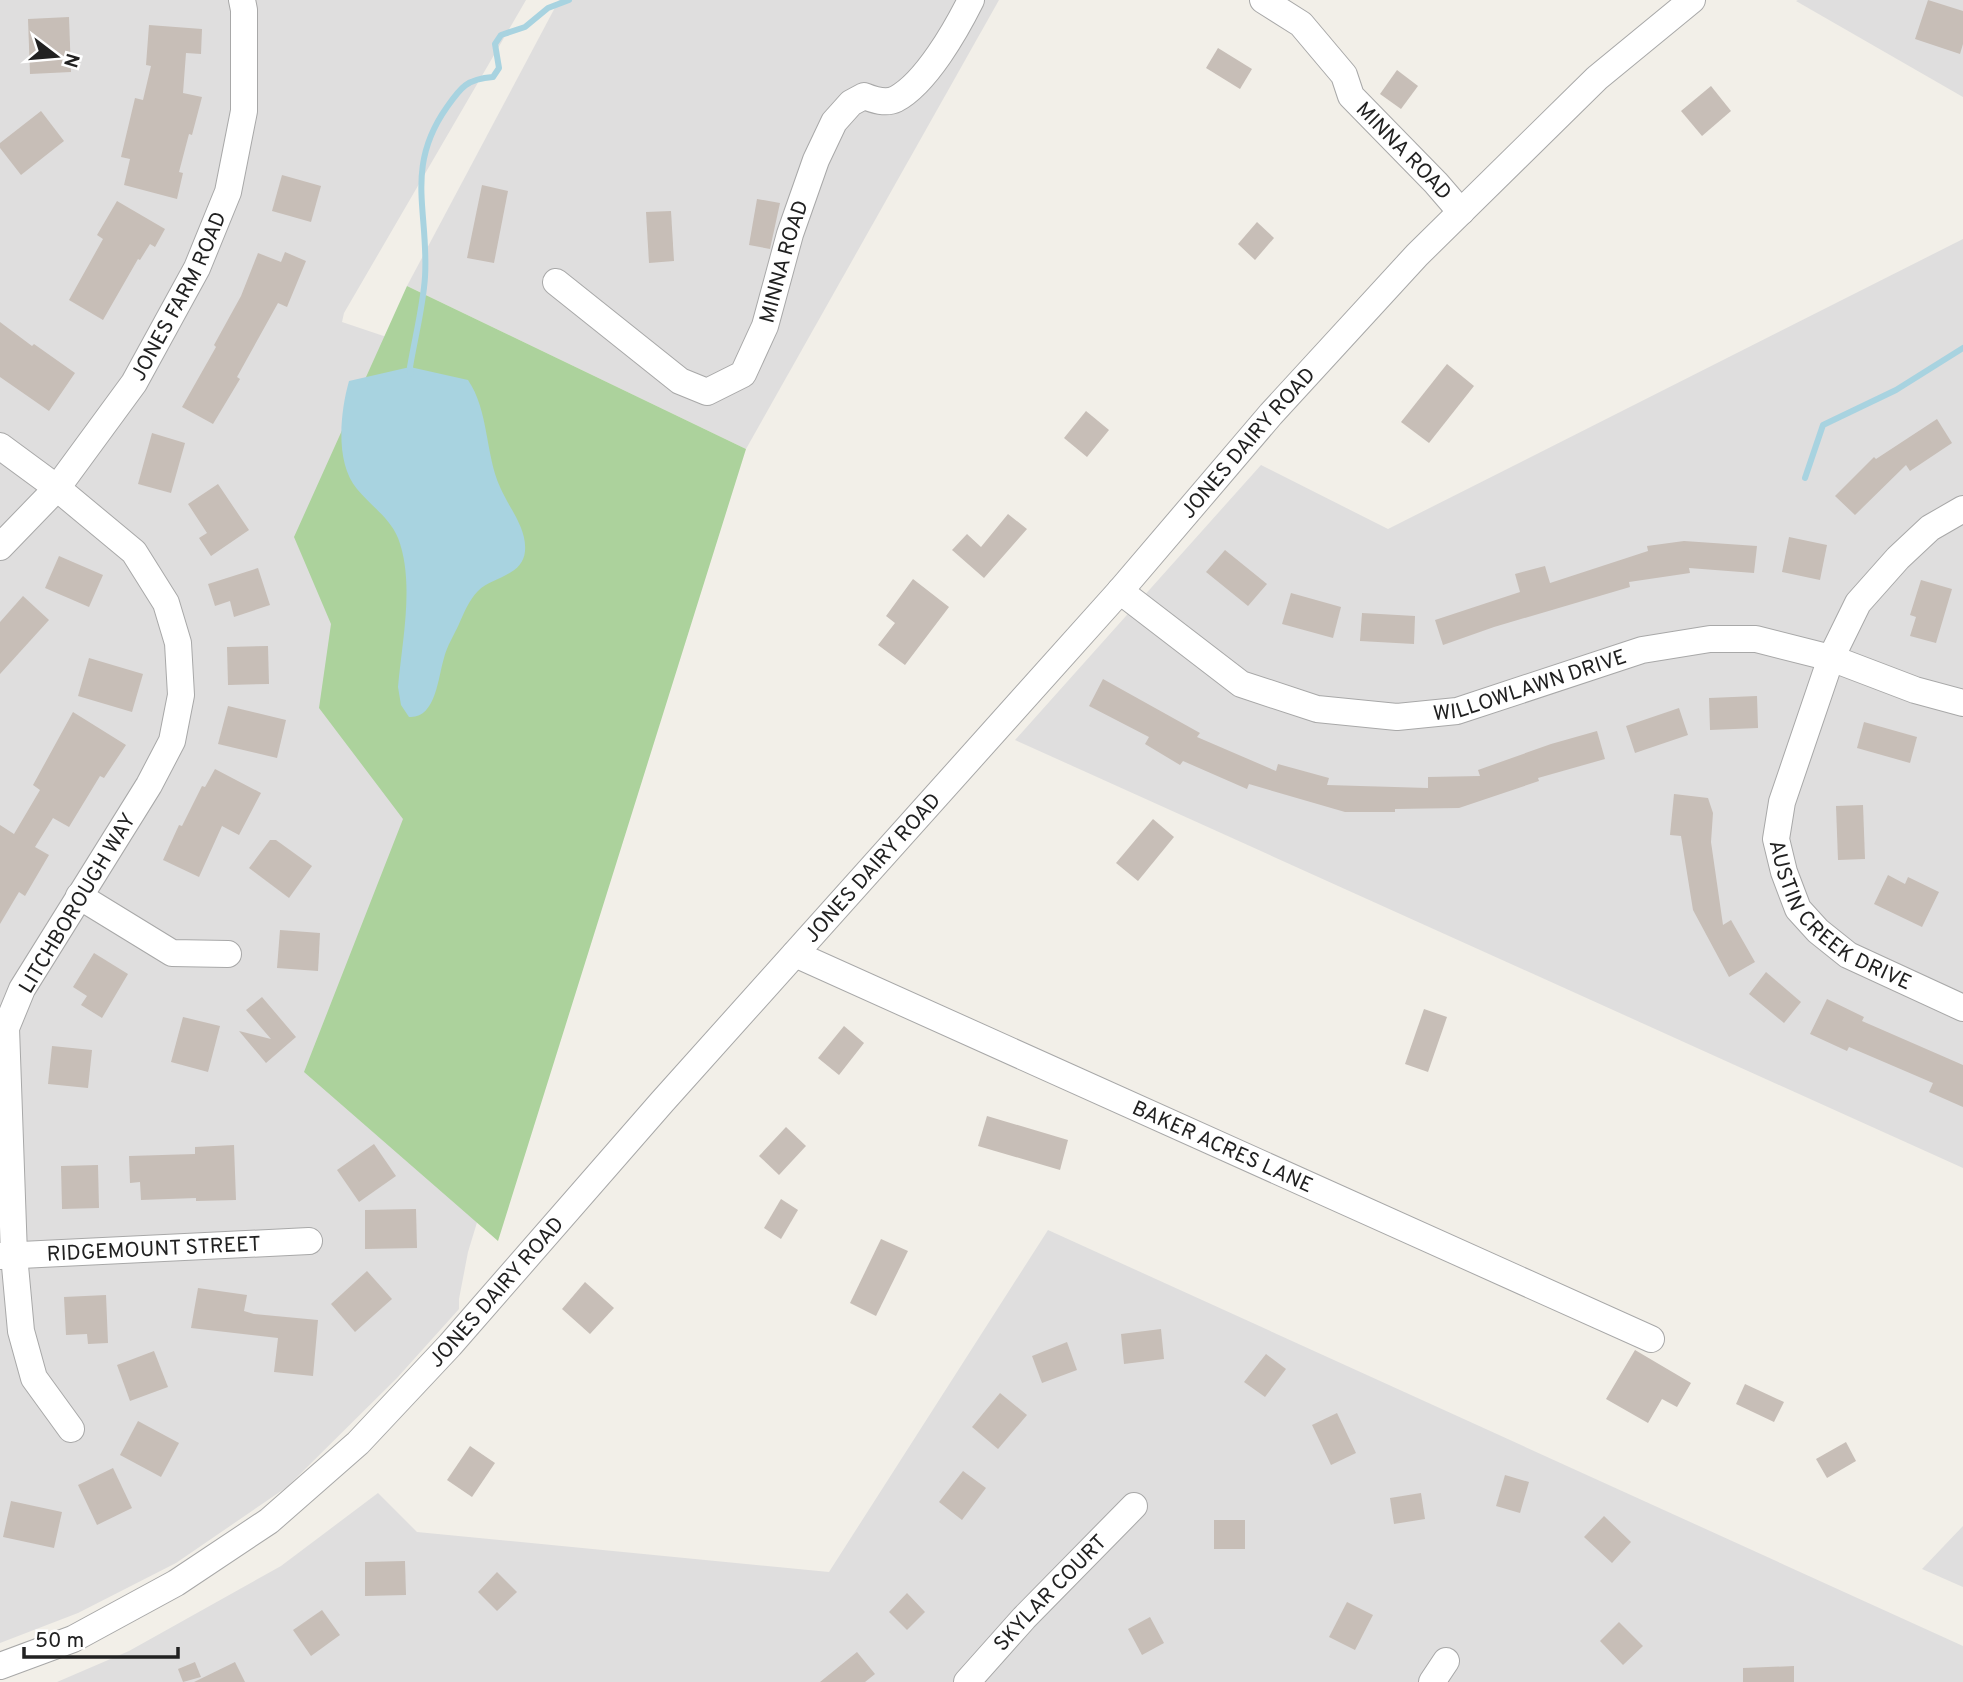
<svg xmlns="http://www.w3.org/2000/svg" width="1963" height="1682" font-family="Overpass,sans-serif">
<rect width="100%" height="100%" fill="#f2efe8"/>
<!-- residential -->
<g fill="#dfdede">
<path d="M0,0H526L344,313L342,322L713,447L468,1252L459,1299V1309L397,1378L287,1487L176,1563L78,1613L0,1643Z"/>
<path d="M559,0H999L746,449L407,286Z"/>
<path d="M1963,0V97L1796,1L1798,0Z"/>
<path d="M1963,239V1168L1015,740L1261,465L1388,529Z"/>
<path d="M1048,1230L1963,1646V1682H57L129,1651L281,1566L378,1493L417,1532L829,1572Z"/>
<path d="M1963,1526V1587L1922,1569Z"/>
</g>
<!-- forest -->
<path fill="#acd29c" d="M407,286L746,449L498,1241L304,1072L403,819L319,708L331,624L294,537Z"/>
<!-- water -->
<path fill="#a8d3e0" d="M410,367L468,380C489,411 485,453 500,487C509,508 527,528 525,551C523,576 492,577 478,591C469,600 464,613 459,624C454,635 447,646 444,658C438,677 436,719 409,717L401,705L398,687C402,641 415,582 398,538C390,518 371,506 357,489C335,463 340,413 349,381Z"/>
<g fill="none" stroke-linecap="round" stroke-linejoin="round">
<!-- stream -->
<g stroke="#a8d3e0" stroke-width="6">
<path d="M411,374L410,367C415,337 423,307 425,277C429,211 404,168 447,107C461,87 467,79 493,77L499,68L495,44L501,35L525,27L548,8L569,0"/>
<path d="M1805,478L1823,425L1896,390L1963,348"/>
</g>
</g>
<!-- building -->
<g fill="#c7beb7">
<path d="M1928,0L1963,11V44L1960,54L1915,39Z"/>
<path d="M69,17L71,72L30,74L28,19Z"/>
<path d="M149,25L202,29L201,54L186,53L183,93L202,97L192,135L189,134L179,172L183,173L177,199L124,185L130,159L121,157L135,98L143,100L151,66L146,65Z"/>
<path d="M1218,48L1252,69L1240,89L1206,68Z"/>
<path d="M1397,70L1418,86L1401,109L1380,94Z"/>
<path d="M1711,86L1731,111L1702,136L1681,111Z"/>
<path d="M41,111L64,141L21,175L0,148V143Z"/>
<path d="M282,175L321,186L311,222L272,211Z"/>
<path d="M482,185L508,191L494,263L467,258Z"/>
<path d="M757,199L780,203L770,249L749,245Z"/>
<path d="M117,201L165,229L155,247L150,244L140,260L138,259L103,320L69,300L103,239L97,235Z"/>
<path d="M671,211L674,261L649,263L646,212Z"/>
<path d="M1257,222L1274,238L1255,260L1238,244Z"/>
<path d="M285,252L306,261L287,307L278,303L237,377L240,379L213,424L182,407L216,347L214,345L241,296L258,253L281,262Z"/>
<path d="M0,322L32,346L34,344L75,373L49,411L0,377Z"/>
<path d="M1447,364L1474,386L1429,443L1401,422Z"/>
<path d="M1086,411L1109,430L1087,457L1064,438Z"/>
<path d="M1937,419L1952,443L1910,471L1906,465L1855,515L1835,496L1874,457L1876,459Z"/>
<path d="M152,433L185,443L171,493L138,484Z"/>
<path d="M218,484L249,530L211,556L199,538L207,533L188,504Z"/>
<path d="M1008,514L1027,529L984,578L952,550L967,534L981,547Z"/>
<path d="M1789,537L1827,545L1820,580L1782,572Z"/>
<path d="M1684,541L1757,546L1754,573L1689,568L1690,573L1629,582L1630,587L1494,627L1443,645L1435,620L1520,592L1515,574L1545,566L1550,583L1648,551L1647,546Z"/>
<path d="M1225,550L1267,584L1248,606L1206,572Z"/>
<path d="M59,556L103,575L89,607L45,588Z"/>
<path d="M258,568L270,605L234,617L230,601L215,606L208,584Z"/>
<path d="M913,579L949,607L905,665L878,645L895,623L886,616Z"/>
<path d="M1921,580L1952,589L1936,643L1910,636L1916,617L1910,615Z"/>
<path d="M1291,593L1341,607L1333,638L1282,624Z"/>
<path d="M23,596L49,620L0,674V622Z"/>
<path d="M1362,613L1415,616L1414,644L1360,641Z"/>
<path d="M268,646L269,684L228,685L227,647Z"/>
<path d="M89,658L143,674L132,712L78,696Z"/>
<path d="M1103,679L1200,733L1197,737L1276,771L1278,764L1329,778L1327,785L1428,788V777L1480,776L1478,770L1551,744L1597,731L1605,759L1538,778L1539,781L1459,808L1395,809V812H1345L1249,784L1247,789L1183,761L1180,765L1145,744L1149,737L1089,706Z"/>
<path d="M1757,696L1758,728L1710,730L1709,698Z"/>
<path d="M228,706L286,720L277,758L218,744Z"/>
<path d="M1679,708L1688,735L1635,753L1626,726Z"/>
<path d="M73,712L126,745L104,778L100,776L69,827L53,818L35,847L49,855L25,896L19,892L0,924V825L14,834L40,790L33,785Z"/>
<path d="M1864,722L1917,737L1910,763L1857,748Z"/>
<path d="M215,769L261,793L239,835L222,826L199,877L163,860L179,825L182,826L202,786L205,787Z"/>
<path d="M1674,794L1708,798L1713,813L1711,842L1723,925L1731,920L1755,962L1729,977L1693,910L1681,836L1670,835Z"/>
<path d="M1863,805L1865,859L1838,860L1836,806Z"/>
<path d="M1153,819L1174,837L1138,881L1116,863Z"/>
<path d="M270,840H276L312,866L289,898L249,868Z"/>
<path d="M1888,875L1905,884L1908,877L1939,892L1922,927L1874,904Z"/>
<path d="M280,930L320,933L318,971L277,968Z"/>
<path d="M94,953L128,974L102,1018L81,1005L87,996L73,987Z"/>
<path d="M1766,972L1801,1002L1784,1023L1749,994Z"/>
<path d="M262,997L296,1037L266,1063L239,1031L271,1039L246,1010Z"/>
<path d="M1827,999L1864,1017L1862,1021L1963,1065V1107L1929,1092L1933,1083L1849,1047L1847,1051L1810,1034Z"/>
<path d="M1424,1009L1447,1017L1428,1072L1405,1064Z"/>
<path d="M183,1017L220,1026L208,1072L171,1062Z"/>
<path d="M844,1026L864,1043L839,1075L818,1058Z"/>
<path d="M52,1046L92,1050L88,1088L48,1084Z"/>
<path d="M987,1116L1068,1140L1060,1170L978,1146Z"/>
<path d="M786,1127L806,1146L779,1175L759,1156Z"/>
<path d="M374,1144L396,1176L359,1202L337,1170Z"/>
<path d="M234,1145L236,1200L196,1201V1198L141,1200L140,1182L130,1183L129,1156L195,1154V1147Z"/>
<path d="M98,1165L99,1208L62,1209L61,1166Z"/>
<path d="M781,1199L798,1210L781,1239L764,1228Z"/>
<path d="M416,1209L417,1248L365,1249V1210Z"/>
<path d="M881,1239L908,1251L876,1316L850,1303Z"/>
<path d="M367,1271L392,1299L355,1332L331,1304Z"/>
<path d="M585,1282L614,1308L590,1334L562,1309Z"/>
<path d="M198,1288L247,1295L244,1311L254,1314L318,1320L313,1376L274,1372L278,1338L191,1328Z"/>
<path d="M106,1295L108,1343L88,1344L87,1334L66,1335L64,1297Z"/>
<path d="M1161,1329L1164,1359L1124,1364L1121,1334Z"/>
<path d="M1067,1342L1077,1370L1042,1383L1032,1356Z"/>
<path d="M1635,1350L1691,1383L1677,1407L1662,1399L1648,1423L1606,1399Z"/>
<path d="M154,1351L168,1387L130,1401L117,1365Z"/>
<path d="M1266,1354L1286,1369L1265,1397L1244,1382Z"/>
<path d="M1745,1384L1784,1402L1774,1422L1736,1404Z"/>
<path d="M1000,1393L1027,1415L998,1449L972,1427Z"/>
<path d="M1337,1413L1356,1453L1331,1465L1312,1425Z"/>
<path d="M138,1421L179,1443L161,1477L120,1455Z"/>
<path d="M1846,1442L1856,1461L1827,1478L1816,1459Z"/>
<path d="M470,1446L495,1463L472,1497L447,1480Z"/>
<path d="M113,1468L132,1508L97,1525L78,1485Z"/>
<path d="M963,1471L986,1488L962,1520L939,1502Z"/>
<path d="M1505,1475L1529,1482L1520,1513L1496,1506Z"/>
<path d="M1421,1493L1425,1519L1394,1524L1390,1498Z"/>
<path d="M11,1501L62,1512L54,1548L3,1537Z"/>
<path d="M1604,1516L1631,1542L1612,1563L1584,1537Z"/>
<rect x="1214" y="1520" width="31" height="29"/>
<path d="M405,1561L406,1595L365,1596V1562Z"/>
<path d="M497,1572L517,1592L497,1611L478,1592Z"/>
<path d="M907,1593L925,1612L907,1630L889,1612Z"/>
<path d="M1347,1602L1373,1615L1355,1650L1329,1637Z"/>
<path d="M322,1610L340,1635L311,1656L293,1630Z"/>
<path d="M1150,1617L1164,1643L1142,1655L1128,1629Z"/>
<path d="M1619,1622L1643,1646L1623,1665L1600,1641Z"/>
<path d="M857,1652L875,1674L865,1682H820Z"/>
<path d="M195,1662L201,1677L183,1682L178,1669Z"/>
<path d="M235,1662L245,1682H194Z"/>
<path d="M1794,1666V1682H1743V1668Z"/>
</g>
<g fill="none" stroke-linecap="round" stroke-linejoin="round">
<defs>
<g id="minor">
<path id="s1" d="M1263,0L1301,24L1344,75L1351,96L1436,183L1461,212"/>
<path id="s2" d="M556,282L680,381L707,392L743,374L765,326L790,234L816,160L834,122L851,103L864,96C874,100 886,104 896,99C926,83 956,30 971,0"/>
<path d="M0,446L57,488L134,552L166,603L178,643L181,695L172,741L149,785L22,989L6,1028L14,1255L21,1331L34,1378L71,1429"/>
<path id="s3" d="M1963,509L1930,528L1898,558L1858,603L1831,658L1782,802L1776,839L1784,872L1798,909L1818,931L1848,955L1963,1008"/>
<path id="s4" d="M0,547L57,488L134,383L197,268L228,192L244,111V10L242,0"/>
<path id="s5" d="M1120,591L1241,684L1317,709L1397,717L1457,711L1642,650L1710,639H1756L1831,658L1915,690L1963,703"/>
<path d="M79,896L172,953L228,954"/>
<path id="s6" d="M795,954L1651,1339"/>
<path id="s7" d="M0,1256L309,1241"/>
<path id="s8" d="M0,1666L73,1639L176,1583L269,1521L358,1443L450,1345L662,1102L1120,591L1271,414L1417,255L1597,78L1692,0"/>
<path id="s9" d="M967,1682L1024,1618L1134,1506"/>
<path d="M1432,1682L1446,1661"/>
</g>
</defs>
<!-- minor casing -->
<use href="#minor" stroke="#a8a8a8" stroke-width="28"/>
<!-- minor -->
<use href="#minor" stroke="#fff" stroke-width="26"/>
</g>
<g text-anchor="middle" stroke-width="5" stroke-linejoin="round" paint-order="stroke">
<!-- street labels -->
<g font-size="21" fill="#212121" stroke="#fff">
<text dy="7" stroke="none"><textPath href="#s1" startOffset="210">MINNA ROAD</textPath></text>
<text dy="7" stroke="none"><textPath href="#s2" startOffset="348">MINNA ROAD</textPath></text>
<text dy="7" stroke="none"><textPath href="#s4" startOffset="310">JONES FARM ROAD</textPath></text>
<text dy="7" stroke="none"><textPath href="#s8" startOffset="1764">JONES DAIRY ROAD</textPath></text>
<text dy="7" stroke="none"><textPath href="#s5" startOffset="450">WILLOWLAWN DRIVE</textPath></text>
<text dy="7" stroke="none"><textPath href="#s8" startOffset="1197">JONES DAIRY ROAD</textPath></text>
<text transform="translate(77 903) rotate(-59)" y="7">LITCHBOROUGH WAY</text>
<text dy="7" stroke="none"><textPath href="#s3" startOffset="499">AUSTIN CREEK DRIVE</textPath></text>
<text dy="7" stroke="none"><textPath href="#s6" startOffset="469">BAKER ACRES LANE</textPath></text>
<text dy="7" stroke="none"><textPath href="#s7" startOffset="154">RIDGEMOUNT STREET</textPath></text>
<text dy="7" stroke="none"><textPath href="#s8" startOffset="630">JONES DAIRY ROAD</textPath></text>
<text dy="7" stroke="none"><textPath href="#s9" startOffset="122">SKYLAR COURT</textPath></text>
</g>
</g>
<!-- north arrow -->
<g transform="translate(56 56) rotate(106)" stroke="#ffffff" stroke-width="5" paint-order="stroke">
<path d="M0-5L12 26L0 18L-12 26Z" fill="#212121"/>
<text y="-10" font-size="19" font-weight="bold" text-anchor="middle" fill="#212121">N</text>
</g>
<!-- scale -->
<path d="M24 1647v10h154v-10" fill="none" stroke="#212121" stroke-width="3.5"/>
<text x="35" y="1647" font-size="21" fill="#212121" stroke="#ffffff" stroke-width="5" paint-order="stroke">50 m</text>
</svg>
